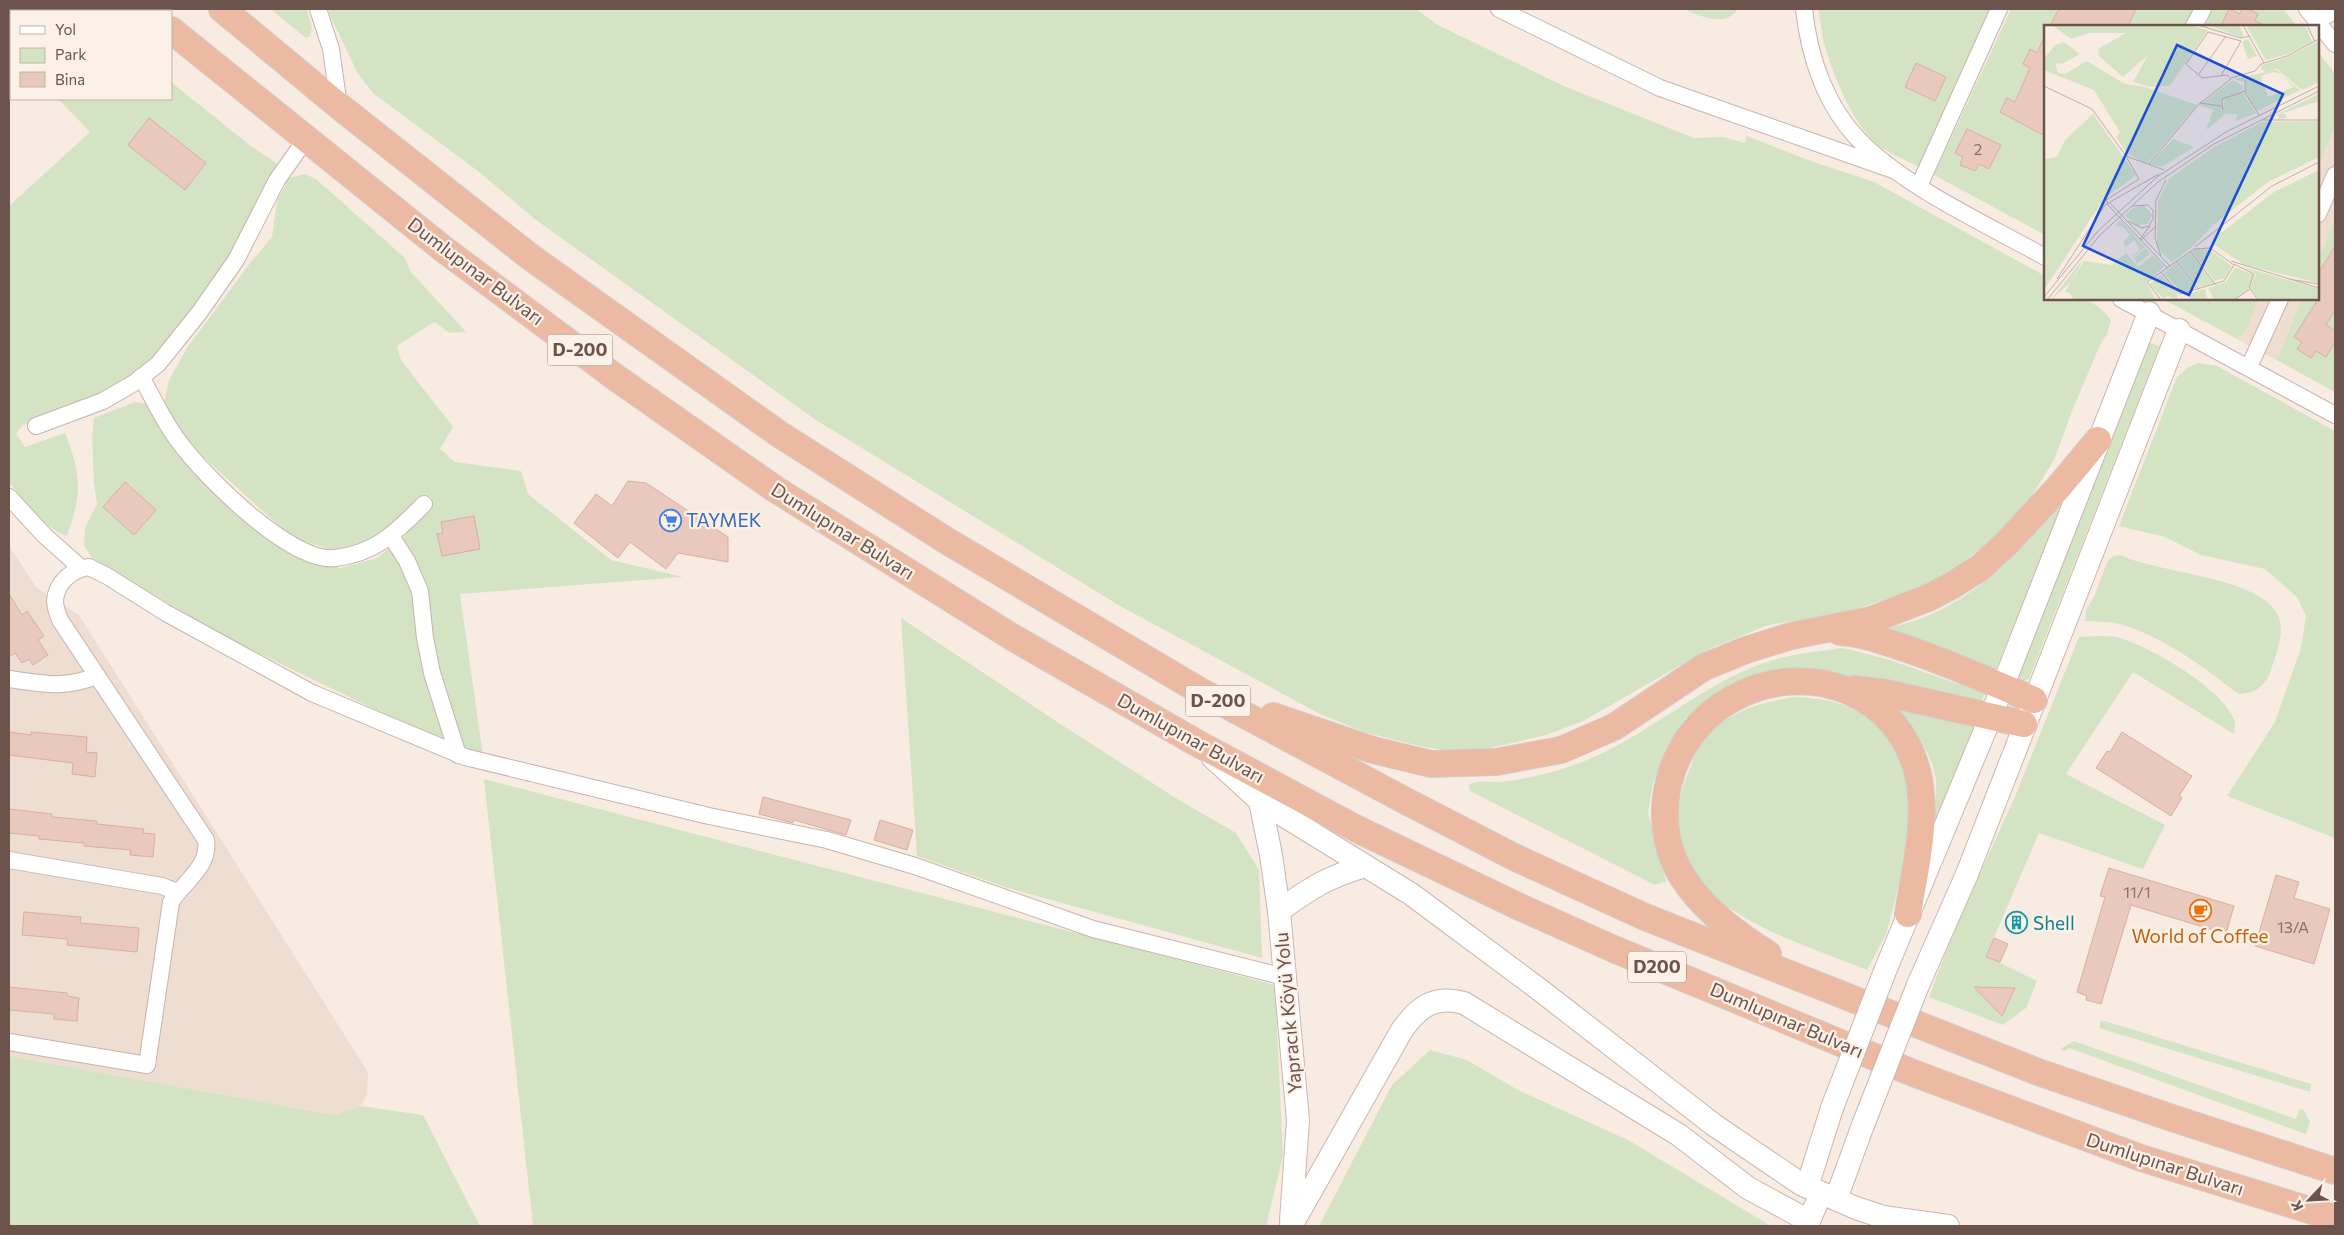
<svg xmlns="http://www.w3.org/2000/svg" width="2344" height="1235" font-family="Commissioner,sans-serif">
<rect width="100%" height="100%" fill="#f8ece2"/>
<!-- residential -->
<g fill="#eeddd1">
<path d="M2318,52L2335,74V392L2163,299H2318Z"/>
<path d="M9,545L36,587L79,615L368,1072L367,1094L361,1106L333,1115L9,1056Z"/>
</g>
<!-- green -->
<g fill="#d4e3c3">
<path d="M9,9H82L85,11H11V50L9,48Z"/>
<path d="M270,9H307L312,29L310,36L306,38Z"/>
<path d="M327,9H1416L1438,25L1566,87L1694,138L1723,137L1745,143L1747,136L1816,163L1874,182L2045,276V299C2076,299 2090,293 2111,320L2107,334L2100,345L2072,411L2054,460L2028,502L1998,535L1953,570L1912,591L1843,613L1768,625L1709,649L1583,721L1546,735L1490,748L1450,751L1419,746L1364,732L1320,714L1120,606L816,420L536,220L474,168L374,94L358,74Z"/>
<path d="M1684,9H1738C1726,28 1699,16 1684,9Z"/>
<path d="M1818,9H1992L1919,167C1906,160 1890,154 1878,145C1852,124 1833,74 1824,43C1821,32 1821,20 1818,9Z"/>
<path d="M2011,9H2193L2185,26H2045V235L1934,175Z"/>
<path d="M2213,9H2283L2297,26H2205Z"/>
<path d="M2318,52L2335,74V126L2318,166Z"/>
<path d="M171,82L252,147L278,164L224,270L191,310L153,361L123,387L59,415L23,425L16,434L25,447L65,433C82,476 82,493 67,536C41,527 25,503 9,482V206L90,132L58,99H171Z"/>
<path d="M305,174L316,179L405,258L411,272L466,332L450,333L434,322L397,346L401,360L453,427L440,449L455,462L521,471L528,494L611,560L683,577L460,594L483,756L428,735L225,637L92,558L84,545L85,528L97,504L94,482L92,439L94,418L135,402L148,404L175,448L314,561L341,568L377,558L405,536L432,497L423,495L402,516L373,540L332,550L291,537L188,443L164,403L169,380L187,348L251,262L272,237L277,201L289,178Z"/>
<path d="M2335,219V392L2277,360L2302,299H2318V261Z"/>
<path d="M2163,299H2259L2245,332L2236,338Z"/>
<path d="M2145,341L2160,346L2029,679L2021,682L2018,676Z"/>
<path d="M2199,363L2217,366L2335,431V838L2227,796L2275,722L2301,648L2306,616L2297,597L2265,569L2201,555L2165,537L2119,526L2177,377L2187,368Z"/>
<path d="M2059,507L2060,512L1996,669L1990,670L1888,631L1891,627C1958,614 2015,561 2055,508Z"/>
<path d="M2121,555C2158,574 2264,576 2279,618C2285,634 2275,657 2270,673C2264,688 2253,694 2238,694C2204,667 2165,638 2123,625C2111,621 2097,622 2085,621L2086,610L2095,595L2107,562L2113,556Z"/>
<path d="M901,618L1065,727L1179,800L1236,833L1259,870L1262,958L1008,888L917,856Z"/>
<path d="M2097,636C2104,636 2111,636 2117,637C2149,646 2225,689 2235,722C2235,726 2234,730 2234,734L2133,672L2066,774L2165,825L2143,869L2039,833L1986,956L2037,981L2026,1008L2003,1025L1929,997L1955,928L2014,799L2079,637Z"/>
<path d="M1843,648L1890,660L1958,684L1961,679L1983,689L1985,694L1980,703L1899,690L1847,676L1812,670L1713,697L1685,719L1666,748L1653,783L1648,813L1666,881L1655,885L1470,791L1469,785C1476,780 1486,782 1495,782C1520,781 1556,772 1580,763C1642,739 1692,692 1753,667C1781,655 1813,652 1843,648Z"/>
<path d="M1796,697C1814,698 1832,700 1849,707C1885,723 1910,764 1907,803H1914L1906,858L1886,934L1867,970C1825,953 1781,939 1742,916C1735,911 1726,907 1719,902C1694,880 1676,842 1679,808C1680,794 1685,780 1690,768C1694,755 1700,741 1710,732C1735,709 1763,702 1796,697Z"/>
<path d="M1898,708L1971,722L1974,727L1927,844C1944,775 1939,765 1898,708Z"/>
<path d="M484,779L1275,985L1283,1156L1266,1226H533Z"/>
<path d="M2101,1020L2311,1084L2310,1092L2099,1028Z"/>
<path d="M2074,1041L2296,1119L2300,1109L2304,1110L2310,1122L2306,1134L2069,1048L2065,1051L2060,1049Z"/>
<path d="M1430,1050L1467,1060L1518,1090L1628,1140L1771,1226H1319L1392,1085Z"/>
<path d="M9,1056L333,1115L361,1106L423,1115L480,1226H9Z"/>
</g>
<!-- building -->
<g fill="#e9c9bd" stroke="#d9aea0">
<path d="M2059,9H2136L2128,26H2050Z"/>
<path d="M2229,9L2240,14L2242,9H2248L2258,14L2255,21L2266,26H2221Z"/>
<path d="M2045,35V136L2000,112L2007,98L2015,102L2030,68L2023,64L2030,49L2037,53Z"/>
<path d="M1916,63L1946,77L1935,101L1905,87Z"/>
<path d="M149,118L206,163L185,190L128,145Z"/>
<path d="M1967,129L2001,145L1989,169L1979,164L1975,171L1960,165L1963,157L1955,153Z"/>
<path d="M2335,246V310L2326,325L2335,331V342L2326,357L2316,351L2311,358L2297,349L2302,342L2294,337L2318,299V274Z"/>
<path d="M628,481L646,483L728,537V562L678,553L666,569L630,542L618,558L574,523L596,494L612,506Z"/>
<path d="M125,482L156,510L134,535L103,507Z"/>
<path d="M474,516L480,549L442,556L437,534L443,533L441,522Z"/>
<path d="M9,594L22,615L27,611L44,636L38,640L48,655L33,665L29,659L22,663L15,653L9,657Z"/>
<path d="M9,732L31,735V732L87,737L86,752L97,753L95,777L72,774L73,763L9,755Z"/>
<path d="M2122,732L2192,776L2179,796L2182,798L2171,816L2096,768L2107,751L2110,752Z"/>
<path d="M763,797L851,820L846,835L794,820L793,823L759,814Z"/>
<path d="M9,809L52,814V817L97,821V824L144,829L143,833L155,834L153,857L130,855L131,850L84,846V843L39,839V836L9,833Z"/>
<path d="M880,820L913,830L907,850L874,840Z"/>
<path d="M2109,868L2234,906L2226,934L2131,905L2101,1004L2086,1000L2087,996L2077,992L2105,897L2100,896Z"/>
<path d="M2276,875L2299,882L2294,898L2330,909L2314,964L2255,946Z"/>
<path d="M24,912L81,917L80,923L139,928L137,952L67,945L68,939L22,935Z"/>
<path d="M1994,938L2008,944L2000,962L1986,957Z"/>
<path d="M9,987L67,993V996L79,998L77,1021L54,1019V1014L9,1010Z"/>
<path d="M1974,987L2015,988L2002,1016Z"/>
</g>
<g fill="none" stroke-linecap="round" stroke-linejoin="round">
<defs>
<g id="minor">
<path d="M318,9L331,49L339,106"/>
<path d="M1499,9L1660,88L1896,171"/>
<path d="M1804,9C1809,56 1825,105 1859,140C1906,188 1986,224 2045,257"/>
<path d="M2307,9L2335,44"/>
<path d="M2316,21L2335,11"/>
<path d="M2194,26L2203,9"/>
<path d="M1919,186L1999,9"/>
<path d="M2318,214L2335,175"/>
<path d="M2121,299L2335,415"/>
<path d="M2249,367L2280,299"/>
<path d="M141,377C154,399 164,423 180,443C205,477 291,563 335,558C377,553 396,532 424,504"/>
<path d="M36,426L103,401L134,383L158,364L199,313L236,260L277,180L306,139"/>
<path d="M9,497L44,535L81,568"/>
<path d="M391,536L407,561L420,591L425,638L432,673L458,755"/>
<path d="M9,679C45,684 62,689 97,676"/>
<path d="M9,860L162,886L177,892"/>
<path d="M9,1042L147,1065L171,902C184,881 210,867 206,840L60,620C58,615 55,607 55,601C56,583 72,569 89,567L107,576L166,613L312,693L465,757L709,816L827,840L915,866L1093,929L1285,977"/>
</g>
<g id="secondary">
<path d="M1213,758L1260,801L1411,894L1540,990L1714,1125L1801,1184L1856,1208L1883,1217L1948,1226"/>
<path d="M1260,801L1271,855L1279,911L1298,1120L1291,1220"/>
<path d="M1279,911C1310,888 1328,877 1365,866"/>
<path d="M1885,971L1991,716L2149,313"/>
<path d="M1918,985L1967,874L2179,330"/>
<path d="M1807,1187L1832,1108"/>
<path d="M1836,1199L1863,1125"/>
<path d="M1291,1226L1402,1030C1419,1006 1435,995 1464,1003L1679,1135L1748,1188L1809,1221L1821,1193"/>
</g>
<g id="trunk">
<path d="M146,9L149,11"/>
<path d="M222,9L339,106L529,256L779,434L947,541L1200,691L1402,799L1514,857L1645,917L2038,1072L2169,1117L2335,1171"/>
<path d="M171,30L442,248L615,377L775,489L1012,637L1195,742L1357,829L1524,909L1616,950L1913,1073L2141,1158L2335,1218"/>
<path d="M1840,632C1859,633 1877,639 1895,645C1943,660 1988,681 2034,700"/>
<path d="M1854,689L1886,693L2024,724"/>
<path d="M1273,716L1373,750L1431,764L1496,762L1561,750L1614,727L1704,667L1746,650L1791,636L1871,620L1928,598L1953,585L1981,567L2006,544L2059,487L2098,440"/>
<path d="M1768,954C1738,935 1709,914 1688,885C1643,824 1667,734 1732,699C1807,657 1902,692 1919,779C1927,823 1915,870 1908,914"/>
</g>
</defs>
<!-- minor casing -->
<use href="#minor" stroke="#c7b3ab" stroke-width="18"/>
<!-- secondary casing -->
<use href="#secondary" stroke="#ccb5ab" stroke-width="24"/>
<!-- trunk casing -->
<use href="#trunk" stroke="#d3cbc9" stroke-width="28"/>
<!-- minor -->
<use href="#minor" stroke="#fff" stroke-width="16"/>
<!-- secondary -->
<use href="#secondary" stroke="#fff" stroke-width="22"/>
<!-- trunk -->
<use href="#trunk" stroke="#ecb9a2" stroke-width="26"/>
<defs>
<g id="secondary-bridge">
<path d="M1832,1108L1885,971"/>
<path d="M1863,1125L1918,985"/>
</g>
</defs>
<!-- secondary-bridge casing -->
<use href="#secondary-bridge" stroke="#ccb5ab" stroke-width="24" stroke-linecap="butt"/>
<!-- secondary-bridge -->
<use href="#secondary-bridge" stroke="#fff" stroke-width="22"/>
</g>
<!-- icons -->
<defs>
<symbol id="supermarket-ring" viewBox="-11 -11 22 22"><circle r="9.5" fill="#fcf1e7" stroke="#3f7fe0" stroke-width="1.5"/><path d="M-6-5.5h2.5l.6 2H6L4.5 2H-2.5L-4.4-4H-6ZM-1.5 3.2a1.3 1.3 0 1 0 .1 0ZM3 3.2a1.3 1.3 0 1 0 .1 0Z" fill="#3f7fe0"/></symbol>
<symbol id="cafe-ring" viewBox="-11 -11 22 22"><circle r="9.5" fill="#fcf1e7" stroke="#e8710a" stroke-width="1.5"/><path d="M-5.5-4.5H6V0H3Q3 3.5 0 3.5H-2.5Q-5.5 3.5-5.5 0ZM3-3.2v2h1.7v-2ZM-6 4.5H4V6H-6Z" fill="#e8710a"/></symbol>
<symbol id="building-ring" viewBox="-11 -11 22 22"><circle r="9.5" fill="#fcf1e7" stroke="#0f9aa8" stroke-width="1.5"/><path d="M-4-6H4V6H1V3H-1V6H-4ZM-2.5-4.3h1.7v1.8h-1.7ZM.8-4.3h1.7v1.8H.8ZM-2.5-1h1.7V.8h-1.7ZM.8-1h1.7V.8H.8Z" fill="#0f9aa8"/></symbol>
</defs>
<g fill-rule="evenodd">
<use href="#supermarket-ring" x="658" y="508" width="25" height="25"/>
<use href="#cafe-ring" x="2188" y="898" width="25" height="25"/>
<use href="#building-ring" x="2004" y="910" width="25" height="25"/>
</g>
<g text-anchor="middle" stroke-width="4.5" stroke-linejoin="round" paint-order="stroke">
<!-- number labels -->
<g font-size="16" fill="#8b7068">
<text x="1978" y="155">2</text>
<text x="2137" y="898">11/1</text>
<text x="2293" y="933">13/A</text>
</g>
<!-- shield labels -->
<g fill="#fcf1e7" stroke="#97827a" stroke-width="1">
<rect x="547.5" y="334.5" width="65" height="31" rx="4"/>
<rect x="1185.5" y="685.5" width="65" height="31" rx="4"/>
<rect x="1628" y="951.5" width="58" height="31" rx="4"/>
</g>
<g font-size="18" font-weight="bold" fill="#6c534c">
<text x="580" y="356">D-200</text>
<text x="1218" y="707">D-200</text>
<text x="1657" y="973">D200</text>
</g>
<!-- street labels -->
<g font-size="19" fill="#6c534c" stroke="#fcf1e7">
<text transform="translate(476 271) rotate(37)" y="7">Dumlupınar Bulvarı</text>
<text transform="translate(843 531) rotate(32)" y="7">Dumlupınar Bulvarı</text>
<text transform="translate(1191 738) rotate(29)" y="7">Dumlupınar Bulvarı</text>
<text transform="translate(1288 1013) rotate(-95)" y="7">Yapracık Köyü Yolu</text>
<text transform="translate(1787 1020) rotate(23)" y="7">Dumlupınar Bulvarı</text>
<text transform="translate(2165 1164) rotate(18)" y="7">Dumlupınar Bulvarı</text>
</g>
<!-- shop labels -->
<g font-size="19" fill="#366cbe" stroke="#fcf1e7" text-anchor="start">
<text x="686" y="527">TAYMEK</text>
</g>
<!-- culture labels -->
<g font-size="19" fill="#0d838f" stroke="#fcf1e7" text-anchor="start">
<text x="2033" y="930">Shell</text>
</g>
<!-- food labels -->
<g font-size="19" fill="#c56008" stroke="#fcf1e7">
<text x="2200" y="943">World of Coffee</text>
</g>
</g>
<!-- overview -->
<g transform="translate(2044 25)">
<rect width="275" height="275" fill="#f8ece2"/>
<path d="M8,0H146L164,5L126,61L106,62L89,57L104,30L79,52L55,31L54,24L82,8H45L27,14ZM164,0H195L200,11L197,12ZM202,0H261L268,17L244,29L222,35ZM204,14L213,31L204,34L198,17ZM275,16V57L258,65L233,44L224,46L232,45L238,49L229,47L217,51L224,72L250,62L237,50L256,65L213,86L202,68L201,53L199,57L190,54L222,47L217,44L218,40L241,33ZM20,17L36,29L18,39L11,38L14,48L21,49L43,36L81,59L101,62L153,80L103,139L83,128L72,112L76,107L50,65L0,45V34L11,20ZM189,55L199,61V65L178,74L179,86L181,73L198,67L212,88L192,96L193,89H182L162,105L169,85L155,80ZM275,69V76L236,89H242V93L235,94L234,90L223,94ZM49,89L92,150L59,175L0,265V134L13,132L21,115ZM275,96V132L224,157L169,200L148,222L128,237L117,227L113,219L114,176L125,154L170,122L218,97ZM129,114L150,122L118,142L106,139ZM275,145V258L201,240L169,219V214L230,167ZM100,180L108,190L104,199L92,200L81,190L89,183ZM76,195L101,222L92,230L87,231L96,225L90,215L82,222L79,218L86,210L78,201L71,202ZM102,223L106,229L93,239L90,233ZM151,224L166,225L188,241L181,253L171,256L148,227ZM82,228L94,242L109,230L120,242L102,257L112,275H30L26,268L21,267L40,236L68,240ZM146,228L171,259L155,262L134,237ZM40,233L27,257L7,275L31,244ZM132,238L153,263L137,267L120,248ZM191,242L210,250L203,266L189,275H170L164,263L182,257ZM199,242L275,264V275H215L206,262L212,249ZM117,250L133,266V275L124,271L120,274L105,259ZM161,264L163,275H146V268Z" fill="#d4e3c3"/>
<path fill="none" stroke="#c0afa6" stroke-width="1" d="M154,0L197,13L206,11M199,0L220,38M263,0L271,17M155,49L182,11M187,53L211,46L217,39L243,31L275,14M201,55V68L215,90M0,61L48,84L82,131L120,145M156,78L177,81M179,85L178,74L201,66M219,95H275M105,139L155,79L187,54L183,50L158,53L142,39L164,7L197,16L177,51M65,177L126,241M64,178L62,175L95,154L83,133M63,179L123,243M84,196L98,203L105,201L109,194V185L104,180L89,181M96,214L106,201M97,215L111,202M151,222L228,161L275,137M146,226L172,260M117,231L111,213L112,175L122,155M132,236L155,264M187,236L275,263M190,239L210,249L205,262L214,275M117,247L136,269M13,254L61,180L115,149M245,254L275,259M0,272L54,206L113,152L182,107L275,61M3,275L56,210L114,157L170,119L275,66M117,275L103,257L150,224L166,223L190,240L180,256L136,269M190,275L206,264"/>
<path fill="#1d4ed8" fill-opacity="0.15" stroke="#1d4ed8" stroke-width="2.5" d="M133,20L239,69L145,270L39,221Z"/>
<rect width="275" height="275" fill="none" stroke="#6c534c" stroke-width="2.5"/>
</g>
<!-- border -->
<rect width="2344" height="1235" fill="none" stroke="#6c534c" stroke-width="20"/>
<!-- legend -->
<rect x="10" y="10" width="162" height="90" fill="#fcf1e7" stroke="#c2b2a9"/>
<rect x="20" y="26" width="25" height="8" fill="#ffffff" stroke="#c2b2a9"/>
<text x="55" y="35" font-size="15" fill="#6c534c">Yol</text>
<rect x="20" y="48" width="25" height="15" fill="#d4e3c3" stroke="#c2b2a9"/>
<text x="55" y="60" font-size="15" fill="#6c534c">Park</text>
<rect x="20" y="72" width="25" height="15" fill="#e9c9bd" stroke="#c2b2a9"/>
<text x="55" y="85" font-size="15" fill="#6c534c">Bina</text>
<!-- north arrow -->
<g transform="translate(2309 1200) rotate(245)" stroke="#fcf1e7" stroke-width="4" paint-order="stroke">
<path d="M0-4L9 19L0 12L-9 19Z" fill="#6c534c"/>
<text y="-8" font-size="14" font-weight="bold" text-anchor="middle" fill="#6c534c">K</text>
</g>
</svg>
